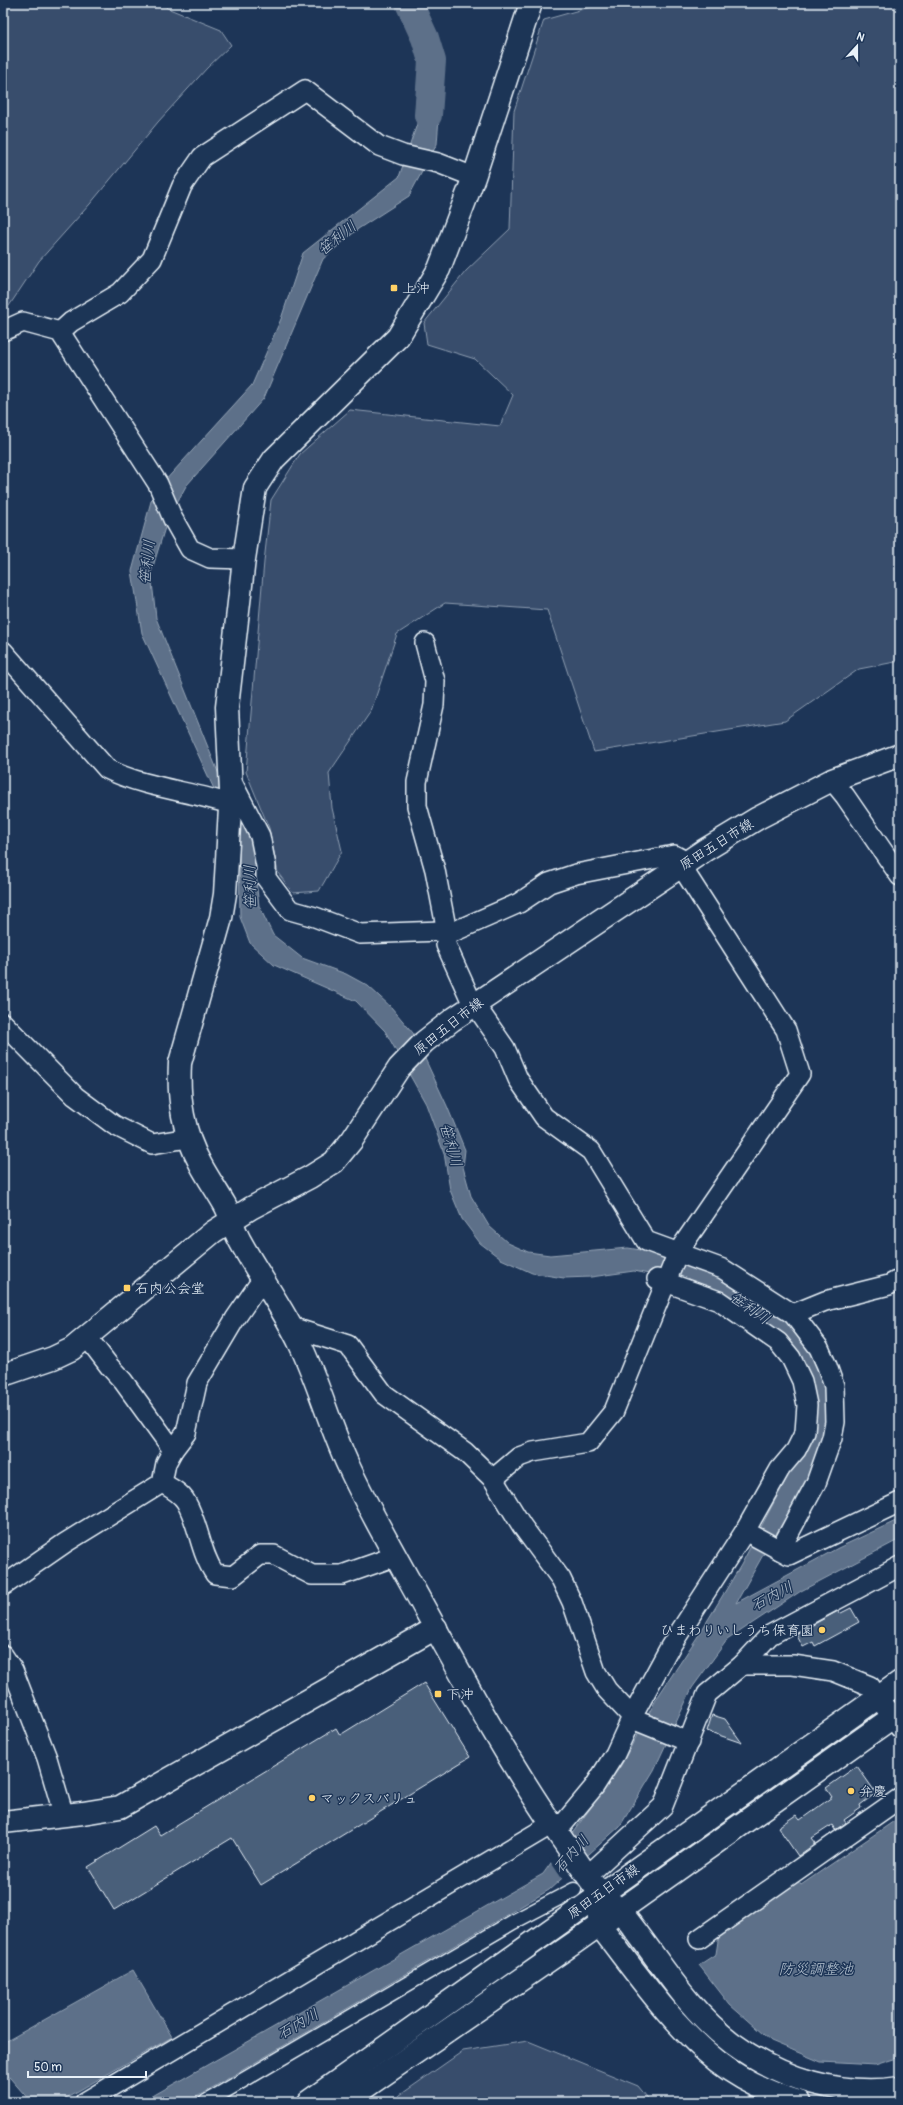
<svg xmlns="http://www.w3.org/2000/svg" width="903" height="2105" font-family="Pangolin,'Klee One',sans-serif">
<rect width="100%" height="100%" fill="#1d3557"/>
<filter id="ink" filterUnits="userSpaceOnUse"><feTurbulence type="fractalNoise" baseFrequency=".025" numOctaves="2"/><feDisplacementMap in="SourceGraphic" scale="8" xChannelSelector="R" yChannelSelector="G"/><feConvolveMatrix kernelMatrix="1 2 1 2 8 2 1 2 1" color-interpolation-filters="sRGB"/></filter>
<g filter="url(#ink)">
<!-- green -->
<g fill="#374d6c" stroke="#909fb2">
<path d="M3,3H162L167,8L221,30L231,45L207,68L158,122L90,204L39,261L3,315Z"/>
<path d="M604,3H900V661L859,669L785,721L594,752L547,610L445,603L397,634L371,711L329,773L332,808L342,851L319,891L293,893L278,873L269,828L246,772L264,562L271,500L300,454L350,410L500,426L513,395L475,359L427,344L424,323L466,271L510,229L514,111L544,20Z"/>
<path d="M528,2041L638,2086L651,2102H390L463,2051Z"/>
</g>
<!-- water -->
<g fill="#5d7089" stroke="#95a4b5">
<path d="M419,78H442L437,144L409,196L358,229L323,259L264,398L186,486L167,521L151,573L156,618L220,777L261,859L256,881L259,906L273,935L302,958L346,974L368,986L391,1007L413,1033L447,1106L465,1150L463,1167L471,1196L489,1226L508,1243L528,1252L550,1255L628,1248L666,1254L722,1276L774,1309L807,1342L826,1380L828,1420L817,1467L763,1555L736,1603L838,1548L900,1519V1539L801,1591L727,1640L692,1688L654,1770L620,1826L549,1890L188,2102H142L543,1874L620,1767L657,1698L700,1633L741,1565L803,1447L796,1358L674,1279L634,1271L591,1277L564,1278L532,1273L501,1259L480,1243L462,1219L450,1190L444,1153L426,1104L385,1031L356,1001L274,965L250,943L240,917L239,843L142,633L132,571L153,494L252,385L281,319L303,253L399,177L417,124Z"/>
<path d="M900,1817V2057L875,2065L821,2062L771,2041L730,2005L699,1965L716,1954L719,1935L797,1880L801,1885Z"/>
<path d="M133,1970L172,2037L59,2102H31L3,2070V2043Z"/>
</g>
<!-- pier -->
<path fill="#1d3557" d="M569,1834L586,1859L563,1880L550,1861Z"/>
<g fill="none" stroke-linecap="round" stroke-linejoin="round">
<!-- stream -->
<path stroke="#95a4b5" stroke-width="4.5" d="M3,2098L7,2102"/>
<!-- river -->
<path stroke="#5d7089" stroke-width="28" d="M409,3L425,38L432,61L428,115"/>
</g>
<!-- building -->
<g fill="#495e7a" stroke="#e8f1f8">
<path d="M851,1608L859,1622L815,1646L813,1642L803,1647L796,1634L838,1611L839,1614Z"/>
<path d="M424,1683L470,1757L261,1885L232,1838L114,1910L88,1867L154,1826L160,1835L336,1728L340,1735Z"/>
<path d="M712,1715L725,1719L742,1743L707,1731Z"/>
<path d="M857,1766L876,1793L860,1805L861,1808L844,1820L846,1823L835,1830L832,1825L812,1838L816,1843L798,1856L778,1827L796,1815L800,1820L832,1797L826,1788Z"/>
</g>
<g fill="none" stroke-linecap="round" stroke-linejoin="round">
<defs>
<path id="pedestrian" d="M206,2102L513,1922L574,1890"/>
<g id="minor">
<path d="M3,331L23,322L60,332L158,484L173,519L190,549L210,558L244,559"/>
<path d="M60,332L71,322L120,293L152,259L182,186L202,157L305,90L379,146L403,155L438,163L474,177"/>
<path d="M425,643L435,681L434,705L417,782V806L435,870L446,927V945L469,996L505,1048L518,1079L544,1117L591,1151L646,1241L723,1269L793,1314L819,1348L827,1366L834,1386L835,1422L832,1438L816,1483L780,1550L789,1555L900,1502"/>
<path d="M3,651L107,769C145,788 190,791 230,804"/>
<path d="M230,778L260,836L266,866V878L290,910L315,917L360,934L441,931L446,935L519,903L549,883L576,874L674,855L687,862"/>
<path d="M832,780L845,796L900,876"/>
<path d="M3,1023L75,1096L114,1125L152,1144L188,1138"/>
<path d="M793,1314L825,1301L889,1285L900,1279"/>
<path d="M291,1327L348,1345L384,1394L465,1452L493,1479L522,1526L561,1579L572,1602L596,1672L607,1690L635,1720L689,1742"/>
<path d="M87,1337L110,1367L123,1381L173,1450"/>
<path d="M493,1479L519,1457L533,1452L588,1443L614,1411L678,1252L800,1074L786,1030L681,866"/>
<path d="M162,1483C171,1488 181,1493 186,1502C199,1524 200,1553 215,1574L233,1576L260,1555H274L312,1575H342L396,1556"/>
<path d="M745,1531L780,1550"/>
<path d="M3,1586L65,1543L162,1483L166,1463L173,1450L186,1433L197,1383L235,1319L257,1287L264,1282"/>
<path d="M3,1655L13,1670L47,1758L64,1816"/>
<path d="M742,1665H793L833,1671L870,1686L900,1728"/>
<path d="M587,1876L663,1806L707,1694L742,1665L770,1635L900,1566"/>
<path d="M699,1939L900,1798"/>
<path d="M85,2102L552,1824L564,1823L594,1787L615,1754L632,1717L670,1647L745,1531L780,1469L796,1450L805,1432L807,1405L802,1381L791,1358L778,1342L719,1301L657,1279"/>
</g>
<g id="tertiary">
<path d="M531,3L474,177L439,269L398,337L274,459L255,488L244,559L227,707L231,791L225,894L221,918L180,1063C178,1100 183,1132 201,1165C208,1178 217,1191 225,1205C231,1216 233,1229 240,1241C259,1276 283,1308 300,1344C319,1384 330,1427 349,1467C372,1517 401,1565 427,1613C469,1689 510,1764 559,1835C572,1853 584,1872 597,1889C604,1898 614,1904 621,1912C658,1957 685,2008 732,2043C781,2079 840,2097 900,2088"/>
<path d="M3,1822L83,1813L120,1807L436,1628"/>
<path d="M599,1907V1925C636,1972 670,2023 717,2061C741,2080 770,2093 799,2102"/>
</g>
<g id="secondary">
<path d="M3,1375L53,1358L72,1349L213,1232L251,1208L310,1177L334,1162L352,1140L399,1068L424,1042L452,1020L705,850L758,818L832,780L900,755"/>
<path d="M308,2102L900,1682"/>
<path d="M344,2102L574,1943L900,1712"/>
</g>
</defs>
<!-- pedestrian casing -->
<use href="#pedestrian" stroke="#e8f1f8" stroke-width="17"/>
<!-- minor casing -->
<use href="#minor" stroke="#e8f1f8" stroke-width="22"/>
<!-- tertiary casing -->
<use href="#tertiary" stroke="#e8f1f8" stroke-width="25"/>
<!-- secondary casing -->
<use href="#secondary" stroke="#e8f1f8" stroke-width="25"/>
<!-- pedestrian -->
<use href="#pedestrian" stroke="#1d3557" stroke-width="14"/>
<!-- minor -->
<use href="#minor" stroke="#1d3557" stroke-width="19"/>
<!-- tertiary -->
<use href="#tertiary" stroke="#1d3557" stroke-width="22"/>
<!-- secondary -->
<use href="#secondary" stroke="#1d3557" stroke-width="22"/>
</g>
</g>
<!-- markers -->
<g fill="#ffd166" stroke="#1d3557" stroke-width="1.5">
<rect x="390" y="284" width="8" height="8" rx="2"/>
<rect x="123" y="1284" width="8" height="8" rx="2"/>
<circle cx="822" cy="1630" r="4"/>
<rect x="434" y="1690" width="8" height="8" rx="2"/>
<circle cx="851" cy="1791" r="4"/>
<circle cx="312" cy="1798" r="4"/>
</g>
<g text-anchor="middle" stroke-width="3" stroke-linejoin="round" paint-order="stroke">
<!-- poi labels -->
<g font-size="14" fill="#e8f1f8" stroke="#1d3557" text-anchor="start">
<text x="402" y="293">上沖</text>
<text x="135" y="1293">石内公会堂</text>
<text x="814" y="1635" text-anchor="end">ひまわりいしうち保育園</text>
<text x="446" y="1699">下沖</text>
<text x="859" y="1796">弁慶</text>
<text x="320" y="1803">マックスバリュ</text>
</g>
<!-- street labels -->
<g font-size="14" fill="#e8f1f8" stroke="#1d3557">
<text transform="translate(716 844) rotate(-32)" y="5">原田五日市線</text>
<text transform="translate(448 1026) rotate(-38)" y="5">原田五日市線</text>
<text transform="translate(603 1891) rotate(-35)" y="5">原田五日市線</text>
</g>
<!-- water labels -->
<g font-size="15" font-style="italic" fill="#b7c4d1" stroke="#1d3557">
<text transform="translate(337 238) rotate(-39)" y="5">笹利川</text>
<text transform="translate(147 562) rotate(-84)" y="5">笹利川</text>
<text transform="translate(250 887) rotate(-91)" y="5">笹利川</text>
<text transform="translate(451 1145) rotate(74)" y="5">笹利川</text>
<text transform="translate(750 1308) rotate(35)" y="5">笹利川</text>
<text transform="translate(772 1596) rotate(-28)" y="5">石内川</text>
<text transform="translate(571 1854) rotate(-48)" y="5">石内川</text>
<text x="816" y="1974">防災調整池</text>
<text transform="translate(298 2024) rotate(-30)" y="5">石内川</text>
</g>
</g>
<!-- margin -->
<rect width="903" height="2105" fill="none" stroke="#1d3557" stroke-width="16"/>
<rect x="8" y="8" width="887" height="2089" fill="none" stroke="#e8f1f8" stroke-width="1.5" filter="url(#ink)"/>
<!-- north arrow -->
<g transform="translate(857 46) rotate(21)" stroke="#1d3557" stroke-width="3" paint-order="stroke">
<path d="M0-3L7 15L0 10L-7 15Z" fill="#e8f1f8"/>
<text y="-6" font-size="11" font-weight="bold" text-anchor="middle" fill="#e8f1f8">N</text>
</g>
<!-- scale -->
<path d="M28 2071v6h118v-6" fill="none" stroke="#e8f1f8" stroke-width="2"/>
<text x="34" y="2071" font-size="12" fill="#e8f1f8" stroke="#1d3557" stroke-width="3" paint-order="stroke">50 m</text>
</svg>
